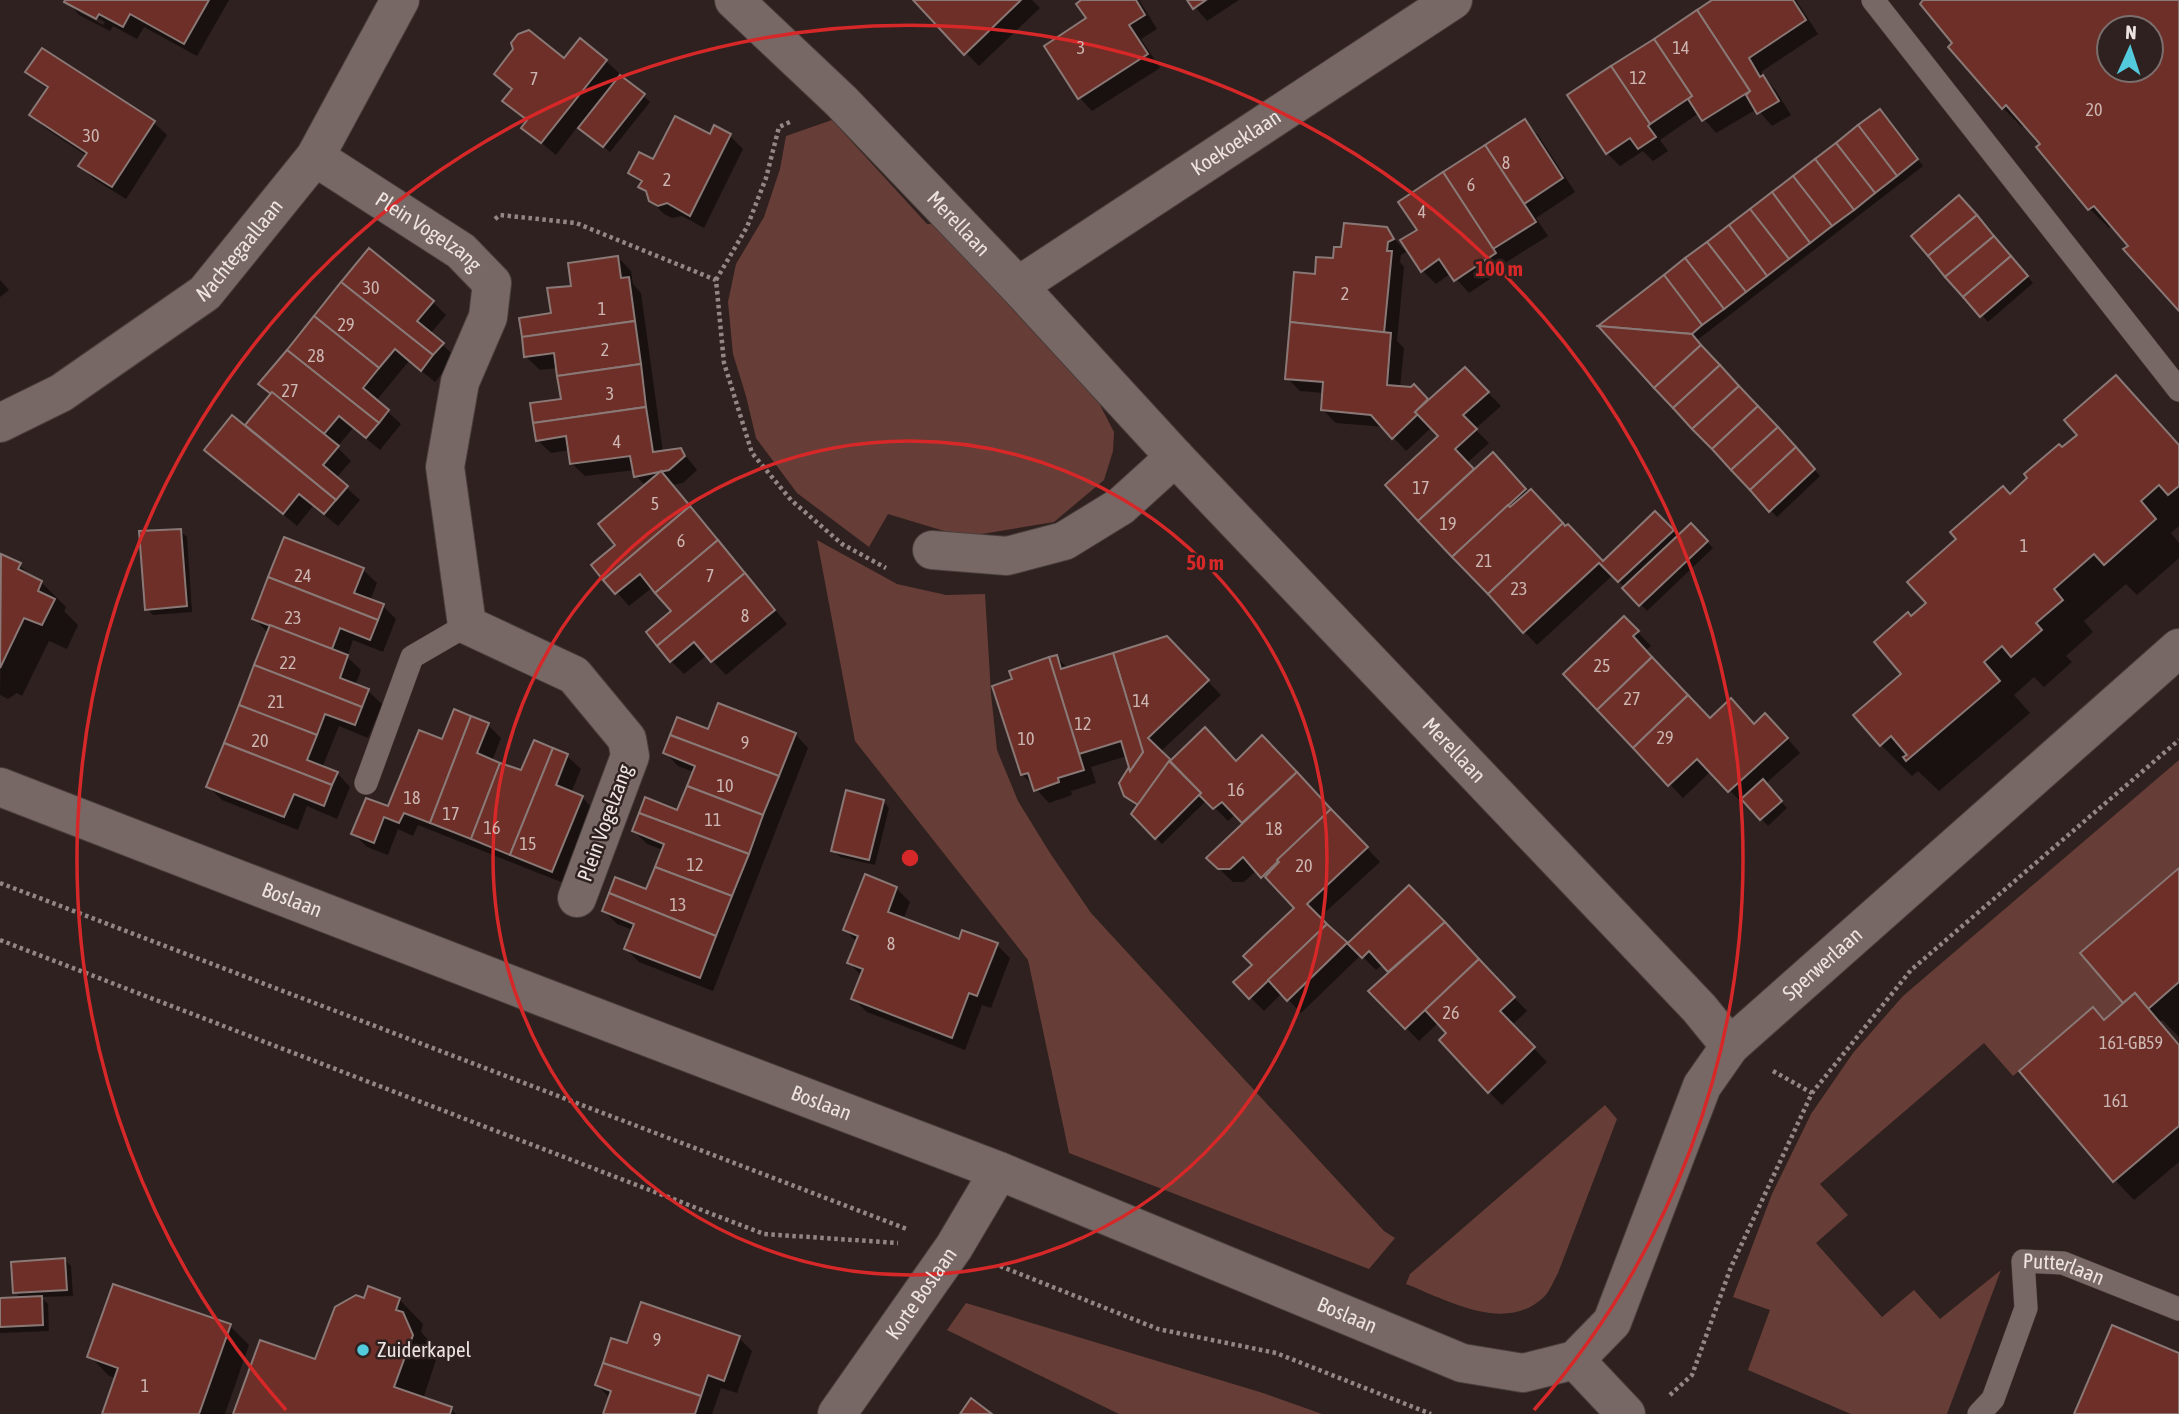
<svg xmlns="http://www.w3.org/2000/svg" width="2179" height="1414" font-family="'Asap Condensed',sans-serif">
<rect width="100%" height="100%" fill="#2f211f"/>
<!-- green -->
<g fill="#673e37">
<path d="M832,120L927,224H942L992,276V287L1099,403L1114,432L1113,451L1104,480L1054,522L964,537L888,514L869,547L797,493L756,438L746,396L733,354L728,302L736,264L764,217L780,169L786,136Z"/>
<path d="M817,540L897,584L946,595L985,594L991,694L997,750L1018,801L1050,853L1091,913L1384,1231L1395,1238L1369,1269L1069,1153L1028,960L855,741Z"/>
<path d="M2179,760V868L2080,953L2123,1003L2104,1020L2093,1007L2013,1076L1984,1043L1820,1184L1848,1215L1816,1243L1882,1317L1914,1290L1940,1319L2001,1270L1947,1414H1851L1748,1370L1770,1310L1733,1297L1772,1194L1811,1114L1853,1053L1903,996Z"/>
<path d="M1605,1105L1617,1119L1558,1273C1554,1280 1550,1291 1544,1297C1505,1334 1447,1300 1406,1284L1410,1274Z"/>
<path d="M966,1303L1263,1393L1322,1414H1119L947,1330Z"/>
</g>
<!-- shadow -->
<g fill="#0007" fill-rule="evenodd">
<path d="M67,0H229L197,56L144,27L137,39L113,26L110,31L79,15ZM79,8L105,22L103,25L79,12Z"/>
<path d="M915,0H1032L1040,8L979,66Z"/>
<path d="M1084,0H1139L1157,29L1141,39L1160,68L1092,111L1079,97L1088,19Z"/>
<path d="M1189,0H1239L1207,21Z"/>
<path d="M1715,0H1796L1818,34L1761,72L1776,91L1791,115L1772,126L1757,109L1716,133L1699,113L1660,140L1668,151L1653,161L1643,151L1620,166L1607,153Z"/>
<path d="M1926,0H2179V309L2113,225L2109,228L2090,209L2042,145L2025,125L2022,127L2003,108L1954,43ZM2109,28H2151V70H2109Z"/>
<path d="M564,60L606,61L650,102L610,152L578,126L556,155L523,128L528,122L505,101L513,91L496,74Z"/>
<path d="M27,72L153,122L167,135L126,199L94,179L81,166L87,156L45,128L31,115L48,90Z"/>
<path d="M1886,118L1923,166L1696,341L1820,476L1777,517L1600,327Z"/>
<path d="M1524,121L1538,135L1575,192L1536,218L1548,236L1505,263L1508,267L1469,293L1451,273L1436,284L1422,270L1419,230Z"/>
<path d="M711,136H730L743,149L704,228L682,216L672,218L664,214L650,200L649,195L640,187L642,184L631,173Z"/>
<path d="M1966,204L2033,283L1988,322L1913,236Z"/>
<path d="M1386,229L1406,252L1401,255L1400,262L1404,267L1397,341L1404,348L1400,388L1414,387L1429,402L1465,369L1501,406L1475,429L1489,443L1467,463L1474,471L1506,467L1529,493L1603,562L1655,514L1679,537L1691,526L1713,548L1647,611L1613,575L1537,645L1387,485L1440,436L1432,427L1406,451L1384,427L1336,423L1323,410L1324,393L1300,391L1287,378L1316,276L1342,249Z"/>
<path d="M618,257L631,271L633,284L641,293L663,453L681,450L697,470L683,483L672,485L787,624L726,675L707,655L684,674L671,661L673,611L653,587L629,606L593,565L618,545L646,486L636,476L635,470L585,476L571,463L570,450L551,453L537,440L563,401L558,368L540,370L526,357L573,287Z"/>
<path d="M0,280L9,290L0,297Z"/>
<path d="M433,302L446,315L430,334L456,357L435,382L409,361L376,401L401,424L380,450L353,428L337,447L351,461L336,478L360,500L338,526L313,506L297,526L206,450L245,428L272,395L261,384Z"/>
<path d="M2116,377L2179,444V526L2171,533L2179,543V558L2137,595L2126,584L2084,621L2093,632L2066,656L2072,662L2044,687L2034,677L2014,695L2030,713L1939,791L1918,771L1912,776L1881,745L1904,674L1911,618L1928,603L2010,495L2079,435Z"/>
<path d="M180,531L187,537L192,612L153,615L147,609Z"/>
<path d="M2,556L19,565L34,579L41,582L66,607L64,611L78,625L67,649L49,641L22,696L17,693L8,699L0,695Z"/>
<path d="M363,570L377,583L370,601L383,606L396,619L383,652L353,640L347,657L361,670L355,686L368,691L382,704L368,738L339,726L322,768L337,773L350,787L337,819L307,806L298,830L222,800L209,787L267,632L254,618Z"/>
<path d="M1624,618L1651,646L1645,651L1710,720L1779,729L1800,753L1765,784L1787,808L1768,826L1745,801L1743,804L1711,771L1683,798L1565,674Z"/>
<path d="M1166,638L1221,695L1160,752L1171,762L1205,730L1236,762L1276,751L1380,862L1319,918L1348,945L1409,887L1527,1011L1512,1025L1547,1062L1502,1105L1489,1092L1439,1022L1419,1041L1370,991L1391,972L1383,964L1376,970L1361,955L1301,1013L1282,993L1264,1011L1235,982L1254,965L1296,908L1257,870L1244,882H1233L1208,858L1245,823L1236,814L1228,821L1207,800L1162,844L1134,814L1138,808L1125,795L1131,767L1127,756L1091,767L1096,783L1071,791L1072,795L1049,803L1022,774L1014,680L1056,657L1068,668Z"/>
<path d="M488,725L501,738L492,761L522,773L567,756L581,769L571,793L582,797L595,811L566,884L418,825L413,836L398,829L388,855L367,847L354,834L389,808L443,742Z"/>
<path d="M709,731L795,734L808,748L713,991L639,962L626,949L633,930L617,924L604,911L647,892L663,850L647,844L634,831L678,812L694,772L678,766L665,752Z"/>
<path d="M883,801L889,808L875,865L840,857L833,850Z"/>
<path d="M2179,870V1037L2162,1020L2160,1022L2179,1045V1162L2134,1200L2115,1180L2105,1021L2126,1003L2082,953Z"/>
<path d="M896,888L910,902L903,920L960,941L997,945L1010,958L991,1008L982,1005L965,1050L867,1012L853,999L862,976L849,963L857,942L845,930Z"/>
<path d="M65,1260L71,1266L73,1296L41,1297L48,1304L49,1331L0,1333V1300L22,1299L15,1292Z"/>
<path d="M399,1299L423,1324L421,1332L427,1339L436,1360L423,1399L451,1409L456,1414H235L316,1362L365,1300Z"/>
<path d="M230,1326L249,1345L225,1414H104L116,1378L109,1376L90,1356Z"/>
<path d="M739,1338L752,1351L737,1393L721,1388L712,1414H605L610,1398L597,1385L628,1346Z"/>
</g>
<!-- building -->
<g fill="#6d2f27" stroke="#897875" stroke-width="2" fill-rule="evenodd">
<path d="M65,0H209L184,44L130,14L123,27L99,14L96,19L64,2Z"/>
<path d="M913,0H1021L964,55Z"/>
<path d="M1081,0H1136L1145,15L1129,25L1148,54L1078,99L1044,46L1086,18L1076,4Z"/>
<path d="M1187,0H1206L1193,9Z"/>
<path d="M1712,0H1793L1806,20L1749,58L1760,77L1763,75L1779,101L1757,114L1746,95L1750,91L1697,10Z"/>
<path d="M1923,0H2179V311L2123,249L2128,246L2094,206L2088,210L2036,147L2040,144L2006,105L2002,109L1948,47L1952,43L1920,4ZM2109,28H2151V70H2109Z"/>
<path d="M1697,10L1750,91L1702,121L1688,99L1692,96L1654,39Z"/>
<path d="M529,30L564,58L580,38L607,60L541,143L521,128L527,120L502,101L512,89L494,74L513,49L511,43L518,34Z"/>
<path d="M1654,39L1692,96L1650,124L1611,66Z"/>
<path d="M42,48L155,121L112,187L78,166L87,153L29,115L48,87L25,72Z"/>
<path d="M1611,66L1650,124L1648,126L1656,137L1638,149L1630,138L1606,154L1567,95Z"/>
<path d="M620,75L645,94L603,147L578,128Z"/>
<path d="M1880,109L1918,159L1897,176L1858,125Z"/>
<path d="M675,116L710,134L714,125L731,134L690,216L667,203L658,206L649,201L646,191L638,187L642,181L628,173L639,152L653,159Z"/>
<path d="M1525,119L1563,178L1524,204L1485,145Z"/>
<path d="M1858,125L1897,176L1875,193L1836,143Z"/>
<path d="M1836,143L1875,193L1854,210L1815,159Z"/>
<path d="M1485,145L1536,222L1493,249L1443,172Z"/>
<path d="M1815,159L1854,210L1832,226L1793,176Z"/>
<path d="M1443,172L1496,253L1454,281L1439,259L1421,272L1400,240L1417,230L1398,202Z"/>
<path d="M1793,176L1832,226L1810,243L1772,192Z"/>
<path d="M1772,192L1810,243L1789,259L1750,209Z"/>
<path d="M1959,195L1977,215L1928,256L1911,236Z"/>
<path d="M1750,209L1789,259L1767,276L1729,225Z"/>
<path d="M1977,215L1994,236L1945,277L1928,256Z"/>
<path d="M1344,223L1387,227L1394,239L1388,242L1387,251H1392L1384,333L1290,322L1294,272L1315,274L1316,257L1333,258L1334,247H1341Z"/>
<path d="M1729,225L1767,276L1746,292L1707,242Z"/>
<path d="M1994,236L2011,256L1963,297L1945,277Z"/>
<path d="M1707,242L1746,292L1724,309L1685,258Z"/>
<path d="M369,248L434,301L417,321L444,343L433,355L341,282Z"/>
<path d="M618,256L621,278L629,277L635,321L522,337L519,318L551,313L547,288L571,286L568,263Z"/>
<path d="M2011,256L2028,276L1980,317L1963,297Z"/>
<path d="M1685,258L1724,309L1702,325L1664,275Z"/>
<path d="M1664,275L1702,325L1692,334L1598,326Z"/>
<path d="M341,282L433,355L421,371L395,349L379,368L314,316Z"/>
<path d="M314,316L379,368L363,388L389,410L379,423L287,350Z"/>
<path d="M635,321L641,364L557,376L554,353L524,357L522,337Z"/>
<path d="M1290,322L1391,333L1387,385L1411,387L1414,384L1428,399L1415,412L1418,414L1392,439L1371,415L1321,410L1323,382L1285,379Z"/>
<path d="M1598,326L1692,334L1701,345L1654,388Z"/>
<path d="M1701,345L1720,365L1673,408L1654,388Z"/>
<path d="M287,350L379,423L366,438L339,416L324,434L258,384Z"/>
<path d="M641,364L646,407L533,423L530,403L561,399L557,376Z"/>
<path d="M1720,365L1739,386L1692,429L1673,408Z"/>
<path d="M1465,367L1489,392L1463,415L1477,429L1455,449L1474,469L1418,521L1385,485L1438,436L1415,412Z"/>
<path d="M2116,375L2179,445V486L2168,495L2159,485L2141,501L2156,519L2104,565L2094,554L2054,589L2063,600L2036,623L2042,630L2011,657L2002,646L1984,662L2000,681L1906,761L1903,757L1907,755L1891,736L1880,746L1853,715L1901,674L1874,642L1908,612L1911,616L1926,603L1907,582L1956,539L1950,532L2003,486L2010,494L2027,478L2024,474L2059,444L2062,447L2077,435L2064,420Z"/>
<path d="M1739,386L1758,406L1712,449L1692,429Z"/>
<path d="M272,392L339,446L323,465L348,486L336,500L245,425Z"/>
<path d="M1758,406L1778,427L1731,470L1712,449Z"/>
<path d="M646,407L653,452L681,448L685,456L669,470L634,477L630,456L570,464L566,436L536,441L533,423Z"/>
<path d="M232,415L336,500L324,514L299,494L283,514L204,450Z"/>
<path d="M1778,427L1796,447L1750,490L1731,470Z"/>
<path d="M1796,447L1815,469L1769,512L1750,490Z"/>
<path d="M1493,452L1526,489L1452,557L1418,521Z"/>
<path d="M661,471L690,506L603,580L591,565L615,545L598,524Z"/>
<path d="M1531,489L1563,523L1488,594L1452,557L1508,505L1510,507Z"/>
<path d="M690,506L718,540L655,593L640,574L615,594L603,580Z"/>
<path d="M1655,511L1674,530L1618,582L1599,563L1523,633L1488,594L1563,523L1565,526L1568,524L1603,561Z"/>
<path d="M1691,523L1708,541L1639,606L1622,588Z"/>
<path d="M181,529L187,606L145,610L139,531Z"/>
<path d="M284,537L364,568L354,593L384,604L378,620L268,577Z"/>
<path d="M718,540L745,573L657,646L646,632L671,611L655,593Z"/>
<path d="M1,554L21,563L18,569L42,581L38,591L55,599L42,625L24,618L0,668Z"/>
<path d="M745,573L775,610L711,662L694,642L670,662L657,646Z"/>
<path d="M268,577L378,620L370,640L340,628L332,649L252,619Z"/>
<path d="M1624,616L1639,631L1633,636L1652,657L1597,710L1563,674Z"/>
<path d="M270,625L348,655L340,678L369,689L362,707L254,665Z"/>
<path d="M1167,636L1209,680L1148,738L1171,760L1138,805L1124,796L1119,783L1129,767L1130,771L1143,752L1113,653Z"/>
<path d="M1113,653L1143,752L1130,771L1121,741L1079,754L1049,657L1057,655L1061,669Z"/>
<path d="M1049,657L1084,770L1058,778L1059,782L1034,791L1028,773L1021,775L992,686L1012,679L1009,671Z"/>
<path d="M1652,657L1688,695L1633,748L1597,710Z"/>
<path d="M254,665L362,707L355,725L325,714L317,735L239,705Z"/>
<path d="M1688,695L1710,718L1731,698L1754,724L1765,713L1788,738L1728,792L1697,759L1668,786L1633,748Z"/>
<path d="M718,703L796,733L779,776L670,735L677,717L708,729Z"/>
<path d="M239,705L317,735L307,760L338,772L332,785L224,743Z"/>
<path d="M454,709L471,716L430,823L404,813L399,823L384,817L374,843L351,834L366,798L388,806L419,730L442,739Z"/>
<path d="M471,716L489,723L477,753L500,763L471,839L430,823Z"/>
<path d="M1205,727L1236,761L1262,735L1297,772L1242,823L1222,802L1213,809L1199,795L1201,793L1170,761Z"/>
<path d="M670,735L779,776L763,815L687,786L695,766L663,753Z"/>
<path d="M534,740L553,748L510,855L471,839L500,763L521,770Z"/>
<path d="M224,743L332,785L324,806L294,794L284,817L206,787Z"/>
<path d="M553,748L568,754L556,785L583,796L552,872L510,855Z"/>
<path d="M1169,761L1201,793L1155,839L1131,814Z"/>
<path d="M1297,772L1331,809L1261,878L1243,857L1230,869H1218L1206,858Z"/>
<path d="M1763,779L1782,801L1760,820L1741,799Z"/>
<path d="M687,786L763,815L749,854L639,813L645,797L677,810Z"/>
<path d="M846,790L884,800L869,860L831,851Z"/>
<path d="M1331,809L1368,847L1307,904L1327,924L1249,999L1233,982L1252,965L1243,956L1294,908L1265,877L1279,862L1277,860Z"/>
<path d="M639,813L749,854L732,896L655,867L664,844L632,831Z"/>
<path d="M655,867L732,896L716,936L609,893L615,877L646,889Z"/>
<path d="M2179,868V982L2148,1009L2135,993L2123,1003L2080,953Z"/>
<path d="M865,874L897,887L888,912L959,939L962,930L998,943L977,996L969,993L952,1038L851,999L863,969L847,963L858,936L843,930Z"/>
<path d="M1409,885L1445,922L1388,972L1369,951L1362,958L1347,943L1287,1001L1268,980L1327,924L1348,943Z"/>
<path d="M609,893L716,936L700,978L624,949L634,924L602,911Z"/>
<path d="M1445,922L1479,959L1405,1029L1368,991Z"/>
<path d="M1479,959L1515,997L1500,1011L1535,1047L1488,1093L1439,1040L1446,1033L1425,1010Z"/>
<path d="M2135,993L2179,1045V1126L2113,1182L2019,1071L2093,1007L2104,1020Z"/>
<path d="M65,1258L67,1290L13,1293L11,1262Z"/>
<path d="M113,1284L231,1324L199,1414H102L118,1368L87,1357Z"/>
<path d="M368,1286L400,1298L396,1310L403,1312L413,1335L394,1387L452,1407L450,1414H233L260,1340L315,1359L335,1307L356,1295L364,1298Z"/>
<path d="M42,1296L43,1325L0,1327V1298Z"/>
<path d="M641,1302L740,1336L724,1381L708,1375L701,1396L603,1363L611,1338L627,1343Z"/>
<path d="M2112,1325L2179,1353V1414H2074Z"/>
<path d="M603,1363L701,1396L695,1414H603L611,1391L595,1385Z"/>
<path d="M971,1398L992,1414H960Z"/>
</g>
<g fill="none" stroke-linecap="round" stroke-linejoin="round">
<defs>
<g id="service">
<path d="M1873,0L2179,390"/>
<path d="M366,783L412,657L467,625"/>
<path id="s1" d="M1979,1414L1993,1399L2026,1308L2023,1261L2063,1263L2179,1309"/>
</g>
<g id="minor">
<path id="s2" d="M734,0L841,101L1018,286L1175,457L1699,1008L1730,1046"/>
<path id="s3" d="M315,157L461,251L492,283L488,317L460,382L445,467L467,625L574,675L627,739L630,756L577,898"/>
<path id="s4" d="M1018,286L1453,0"/>
<path id="s5" d="M0,423L61,393L205,293L315,157L400,0"/>
<path d="M932,550L1007,556L1064,541L1121,506L1175,457"/>
<path d="M1575,1360L1626,1414"/>
<path id="s6" d="M837,1414L954,1247L999,1171"/>
</g>
<g id="tertiary">
<path id="s7" d="M0,787L540,996L999,1171L1462,1363L1523,1373L1575,1360L1612,1322L1702,1086L1730,1046L2179,648"/>
</g>
</defs>
<!-- service casing -->
<use href="#service" stroke="#4a3f3d" stroke-width="24"/>
<!-- minor casing -->
<use href="#minor" stroke="#4a3f3d" stroke-width="40"/>
<!-- tertiary casing -->
<use href="#tertiary" stroke="#4a3f3d" stroke-width="40"/>
<!-- path -->
<g stroke="#938785" stroke-width="4.5" stroke-dasharray="3.5 3.5" stroke-linecap="butt">
<path d="M495,219L500,215L576,223L716,280L724,363L752,453L791,500L842,544L886,568"/>
<path d="M716,280L747,227L766,178L779,127L792,121"/>
<path d="M0,883L907,1229"/>
<path d="M0,940L764,1234L898,1243"/>
<path d="M1773,1071L1812,1093"/>
<path d="M1000,1266L1158,1329L1276,1353L1431,1414"/>
<path d="M1670,1395L1692,1375L1731,1267L1812,1093L1911,970L2179,740"/>
</g>
<!-- service -->
<use href="#service" stroke="#786865" stroke-width="23"/>
<!-- minor -->
<use href="#minor" stroke="#786865" stroke-width="38"/>
<!-- tertiary -->
<use href="#tertiary" stroke="#786865" stroke-width="38"/>
</g>
<!-- distance rings -->
<g fill="none" stroke="#d62828" stroke-width="3.5">
<circle cx="910" cy="858" r="417"/>
<path d="M286 1410A833 833 0 1 1 1534 1410"/>
</g>
<!-- markers -->
<circle fill="#54cadd" stroke="#2f211f" stroke-width="2.5" cx="363" cy="1350" r="7"/>
<g text-anchor="middle" stroke-width="5" stroke-linejoin="round" paint-order="stroke">
<!-- number labels -->
<g font-size="18" fill="#cdb6b2">
<text x="1081" y="54">3</text>
<text x="1681" y="54">14</text>
<text x="1638" y="84">12</text>
<text x="534" y="85">7</text>
<text x="2094" y="116">20</text>
<text x="91" y="142">30</text>
<text x="1506" y="169">8</text>
<text x="667" y="186">2</text>
<text x="1471" y="191">6</text>
<text x="1422" y="218">4</text>
<text x="371" y="294">30</text>
<text x="1345" y="300">2</text>
<text x="602" y="315">1</text>
<text x="346" y="331">29</text>
<text x="605" y="356">2</text>
<text x="316" y="362">28</text>
<text x="290" y="397">27</text>
<text x="610" y="400">3</text>
<text x="617" y="448">4</text>
<text x="1421" y="494">17</text>
<text x="655" y="510">5</text>
<text x="1448" y="530">19</text>
<text x="681" y="547">6</text>
<text x="2024" y="552">1</text>
<text x="1484" y="567">21</text>
<text x="303" y="582">24</text>
<text x="710" y="582">7</text>
<text x="1519" y="595">23</text>
<text x="745" y="622">8</text>
<text x="293" y="624">23</text>
<text x="288" y="669">22</text>
<text x="1602" y="672">25</text>
<text x="1632" y="705">27</text>
<text x="1141" y="707">14</text>
<text x="276" y="708">21</text>
<text x="1083" y="730">12</text>
<text x="1665" y="744">29</text>
<text x="1026" y="745">10</text>
<text x="260" y="747">20</text>
<text x="745" y="749">9</text>
<text x="725" y="792">10</text>
<text x="1236" y="796">16</text>
<text x="412" y="804">18</text>
<text x="451" y="820">17</text>
<text x="713" y="826">11</text>
<text x="492" y="834">16</text>
<text x="1274" y="835">18</text>
<text x="528" y="850">15</text>
<text x="695" y="871">12</text>
<text x="1304" y="872">20</text>
<text x="678" y="911">13</text>
<text x="891" y="950">8</text>
<text x="1451" y="1019">26</text>
<text x="2131" y="1049">161-GB59</text>
<text x="2116" y="1107">161</text>
<text x="657" y="1346">9</text>
<text x="145" y="1392">1</text>
</g>
<!-- street labels -->
<g font-size="21" fill="#ede3e1" stroke="#2f211f">
<text dy="7" stroke="none"><textPath href="#s4" startOffset="261">Koekoeklaan</textPath></text>
<text dy="7" stroke="none"><textPath href="#s2" startOffset="317">Merellaan</textPath></text>
<text dy="7" stroke="none"><textPath href="#s3" startOffset="136">Plein Vogelzang</textPath></text>
<text dy="7" stroke="none"><textPath href="#s5" startOffset="298">Nachtegaallaan</textPath></text>
<text dy="7" stroke="none"><textPath href="#s2" startOffset="1040">Merellaan</textPath></text>
<text transform="translate(605 823) rotate(-70)" y="7">Plein Vogelzang</text>
<text dy="7" stroke="none"><textPath href="#s7" startOffset="313">Boslaan</textPath></text>
<text dy="7" stroke="none"><textPath href="#s7" startOffset="2165">Sperwerlaan</textPath></text>
<text dy="7" stroke="none"><textPath href="#s7" startOffset="880">Boslaan</textPath></text>
<text dy="7" stroke="none"><textPath href="#s1" startOffset="206">Putterlaan</textPath></text>
<text dy="7" stroke="none"><textPath href="#s6" startOffset="147">Korte Boslaan</textPath></text>
<text dy="7" stroke="none"><textPath href="#s7" startOffset="1447">Boslaan</textPath></text>
</g>
<!-- poi labels -->
<g font-size="21" fill="#ede3e1" stroke="#2f211f" text-anchor="start">
<text x="377" y="1357">Zuiderkapel</text>
</g>
</g>
<circle cx="910" cy="858" r="10" fill="#d62828" stroke="#2f211f" stroke-width="3.5"/>
<g font-size="21" text-anchor="middle" font-weight="bold" fill="#d62828" stroke="#2f211f" stroke-width="5" stroke-linejoin="round" paint-order="stroke">
<text x="1499" y="276">100 m</text>
<text x="1205" y="570">50 m</text>
</g>
<!-- north arrow -->
<g transform="translate(2130 49) rotate(3)"><circle r="33" fill="#2f211f" stroke="#7b6f6d" stroke-width="2"/>
<path d="M0-5L12 26L0 18L-12 26Z" fill="#54cadd"/>
<text y="-10" font-size="19" font-weight="bold" text-anchor="middle" fill="#ede3e1">N</text>
</g>
</svg>
